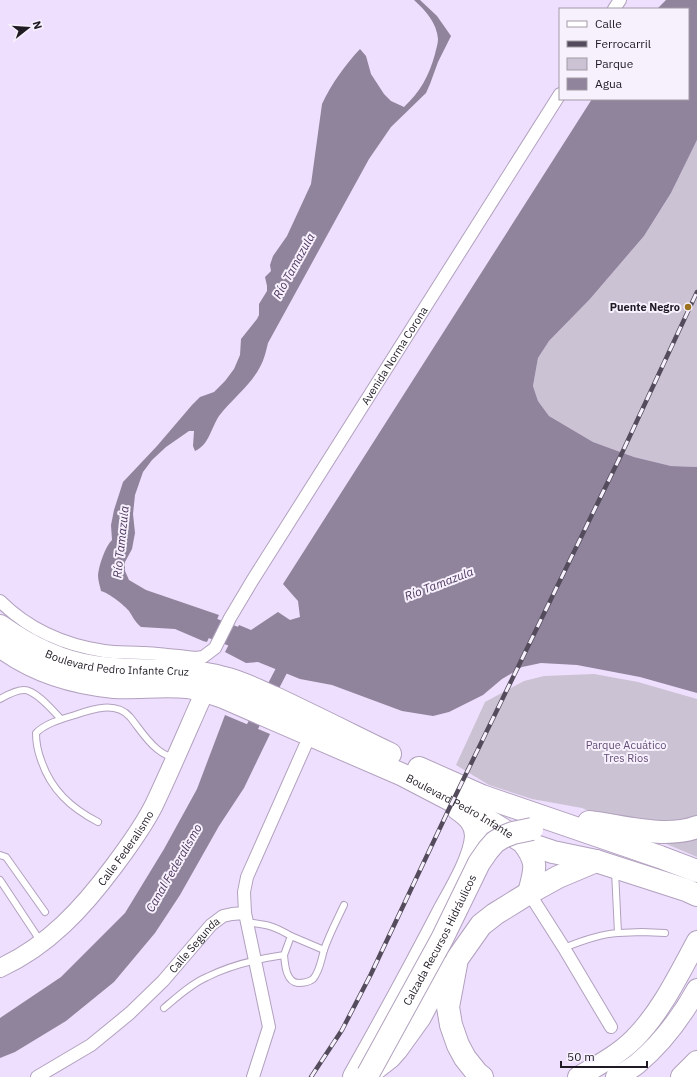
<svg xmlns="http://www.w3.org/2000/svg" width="697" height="1077" font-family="'IBM Plex Sans',sans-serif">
<rect width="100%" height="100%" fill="#efdffe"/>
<!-- green -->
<g fill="#cbc2d3">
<path d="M697,140V467L671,466L634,457L593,442L549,416L538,401L533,386L538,358L549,341L590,299L644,236L671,193Z"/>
<path d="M594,674L638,682L697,699V857L582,808L532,799L489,785L456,765L485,702L524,681L544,676Z"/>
</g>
<!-- water -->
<g fill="#90839c">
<path d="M414,0H420L437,16L451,36L438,62L430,84L426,93L391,127L369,159L268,343C266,351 264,360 260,367C250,386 232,399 219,416C211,428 209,445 195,451L193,446L194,431H189L166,447L152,460L143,472L135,495L133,514L135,533L132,549L125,562V571L129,580L146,590L219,615L207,642L203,641L175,629L141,627C135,622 133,617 129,611C124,605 109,593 101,591C100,586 98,581 98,575C99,565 105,547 112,540L111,525L114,510L123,482L157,446L192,405L200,397L214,392L225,381L234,369L240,355L241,339L257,319L259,315V304L267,291V286L265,277L271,271L270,265L273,256L287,236L311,184L322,104C332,83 345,65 360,49L366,56L371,74L384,94L391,101L404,107C420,92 429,76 435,54C436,49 438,44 438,39C437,23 425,10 414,0Z"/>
<path d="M666,0H697V140L671,193L644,236L590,299L549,341L538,358L533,386L538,401L549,416L593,442L634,457L671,466L697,467V693L640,677L577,665L541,663L522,667L502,679L483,695L449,712L433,716L402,711L332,685L300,679L258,662L246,663L225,652L239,625L251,630L278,612L290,620L300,617L298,601L283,584L592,99H688V9H657Z"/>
<path d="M225,715L270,734L244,788L219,826L180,895L155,933L114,982L66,1021L15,1052L0,1058V1018L61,977L125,913L164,849L197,789Z"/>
</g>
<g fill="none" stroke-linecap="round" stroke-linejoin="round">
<!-- canal -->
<path stroke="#90839c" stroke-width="12" d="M245,741L288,658"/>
<!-- river -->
<path stroke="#90839c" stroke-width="21" d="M186,619L196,622L251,643L260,645"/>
<defs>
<g id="lane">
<path d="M0,699C7,695 16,690 24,690C36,690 53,711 61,719"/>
<path d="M98,822C71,808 51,790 41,760C38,752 36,742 36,733C46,723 62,719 75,715C92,709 116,701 130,717C139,728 146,740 157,749C162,753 168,757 174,757"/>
<path d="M0,855L6,857L45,912"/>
<path d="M0,880L41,942"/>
<path d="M618,933L642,932L665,933"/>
<path d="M291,936L324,950"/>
<path d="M564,948C581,941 600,934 618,933L615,871"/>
<path d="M284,955C285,965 286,982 298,983C304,983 309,982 313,979C320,971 321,960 324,950C329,935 337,920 344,905"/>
<path d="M164,1008C177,997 191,984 207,977C231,965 257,959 284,955L291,936C272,925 268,925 246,922"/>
</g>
<g id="street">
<path d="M614,9L620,0"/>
<path id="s1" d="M0,601C28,629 64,645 104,651C117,653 130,652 144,653C161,654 178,656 196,658L203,657L215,648L230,618L252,581L560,94"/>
<path d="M529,893L564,948L611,1027"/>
<path id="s2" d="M37,1077L91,1045L130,1013L163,981L211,925L223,916L232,914L245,913"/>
<path d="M253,1077L269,1027L245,913L244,892L247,877L310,735"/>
</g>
<g id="secondary">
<path id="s3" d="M0,968C48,946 83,908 114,866C129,846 143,827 154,805C172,767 188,729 205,691"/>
</g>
<g id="primary">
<path d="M578,1077C597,1066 618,1055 634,1039C661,1012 679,974 697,941"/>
<path d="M616,1077C623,1073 631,1069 637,1064C661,1044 682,1016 697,989"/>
</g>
<g id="highway">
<path id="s4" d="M0,626C28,646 59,662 94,667C137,674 181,666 224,678C242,682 258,691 275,698C313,716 351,735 390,754"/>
<path id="s5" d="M0,646C33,671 72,683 114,687C138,688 163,685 187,687C200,689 211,693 223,697L403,775L476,813L523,842L553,852L596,861L686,890L697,895"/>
<path d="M419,768L482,796L660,857L697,871"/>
<path d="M589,822C623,826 664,839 697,827"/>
<path d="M523,842C539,863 535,869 529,893"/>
<path d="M367,1075L390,1057L397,1049L420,1017L431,996L452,966"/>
<path d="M354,1077C385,1022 415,967 444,911C455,891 475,858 476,836C476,823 468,816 458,809"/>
<path d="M482,1077L477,1073L465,1058L458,1045L451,1025L448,1007L457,959L481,925L495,914L529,893L558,877L596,861"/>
<path d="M682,1077L697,1062"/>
</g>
</defs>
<!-- lane casing -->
<use href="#lane" stroke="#b1a1be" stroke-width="8"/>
<!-- street casing -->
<use href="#street" stroke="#b1a1be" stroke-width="14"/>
<!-- secondary casing -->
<use href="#secondary" stroke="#b1a1be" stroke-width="20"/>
<!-- primary casing -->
<use href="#primary" stroke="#b1a1be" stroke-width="22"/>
<!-- highway casing -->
<use href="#highway" stroke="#b1a1be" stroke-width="24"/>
<!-- lane -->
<use href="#lane" stroke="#fff" stroke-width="6"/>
<!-- street -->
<use href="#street" stroke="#fff" stroke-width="12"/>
<!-- secondary -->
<use href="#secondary" stroke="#fff" stroke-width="18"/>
<!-- primary -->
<use href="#primary" stroke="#fff" stroke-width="20"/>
<!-- highway -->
<use href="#highway" stroke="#fff" stroke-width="22"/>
<defs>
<path id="rail" d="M311,1077L342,1030L371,974L448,811L622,453L697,292"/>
</defs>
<!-- rail casing -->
<use href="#rail" stroke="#544c5c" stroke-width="4.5"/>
<!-- rail -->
<use href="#rail" stroke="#f7f1fd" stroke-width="3" stroke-dasharray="9" stroke-linecap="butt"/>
<defs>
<g id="highway-bridge">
<path id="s6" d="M368,1074L442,939L479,863L488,850L495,842L503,837L513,833L532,829"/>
</g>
</defs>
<!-- highway-bridge casing -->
<use href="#highway-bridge" stroke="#b1a1be" stroke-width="24" stroke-linecap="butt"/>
<!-- highway-bridge -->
<use href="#highway-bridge" stroke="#fff" stroke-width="22"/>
</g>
<!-- markers -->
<circle fill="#9b721f" stroke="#f7f1fd" stroke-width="1.5" cx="688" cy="307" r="4"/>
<g text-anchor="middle" stroke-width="4" stroke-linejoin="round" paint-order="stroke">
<!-- poi labels -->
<g font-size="11" font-weight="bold" fill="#1f1a24" stroke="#f7f1fd" text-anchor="end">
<text x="680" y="311">Puente Negro</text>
</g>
<!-- street labels -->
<g font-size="11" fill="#1f1a24" stroke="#f7f1fd">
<text dy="4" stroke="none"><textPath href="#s1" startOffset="575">Avenida Norma Corona</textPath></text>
<text dy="4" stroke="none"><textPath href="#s4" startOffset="126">Boulevard Pedro Infante Cruz</textPath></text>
<text dy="4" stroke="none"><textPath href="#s5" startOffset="494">Boulevard Pedro Infante</textPath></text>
<text dy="4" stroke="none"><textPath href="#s3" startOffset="176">Calle Federalismo</textPath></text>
<text dy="4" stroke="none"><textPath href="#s6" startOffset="152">Calzada Recursos Hidráulicos</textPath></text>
<text dy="4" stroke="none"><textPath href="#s2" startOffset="207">Calle Segunda</textPath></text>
</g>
<!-- park labels -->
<g font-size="11" fill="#634c76" stroke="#f7f1fd">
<text x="626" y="749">Parque Acuático<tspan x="626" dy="13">Tres Rios</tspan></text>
</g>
<!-- water labels -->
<g font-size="12" font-style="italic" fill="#4e385f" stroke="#f7f1fd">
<text transform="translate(294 266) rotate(-61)" y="4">Río Tamazula</text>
<text transform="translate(121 542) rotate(-84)" y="4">Río Tamazula</text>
<text transform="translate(439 584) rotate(-21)" y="4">Río Tamazula</text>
<text transform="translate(174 868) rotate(-60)" y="4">Canal Federalismo</text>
</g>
</g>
<!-- legend -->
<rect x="559" y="8" width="130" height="92" fill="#f7f1fd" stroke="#a19ba6"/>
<rect x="567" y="21" width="20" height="6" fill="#ffffff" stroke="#a19ba6"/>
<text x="595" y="28" font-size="12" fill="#1f1a24">Calle</text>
<rect x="567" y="41" width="20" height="6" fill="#544c5c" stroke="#a19ba6"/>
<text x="595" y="48" font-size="12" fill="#1f1a24">Ferrocarril</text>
<rect x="567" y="58" width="20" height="12" fill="#cbc2d3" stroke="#a19ba6"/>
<text x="595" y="68" font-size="12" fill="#1f1a24">Parque</text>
<rect x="567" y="78" width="20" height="12" fill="#90839c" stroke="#a19ba6"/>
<text x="595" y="88" font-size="12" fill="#1f1a24">Agua</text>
<!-- north arrow -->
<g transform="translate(28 28) rotate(73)" stroke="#f7f1fd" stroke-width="3" paint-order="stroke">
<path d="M0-3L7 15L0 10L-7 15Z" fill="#1f1a24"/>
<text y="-6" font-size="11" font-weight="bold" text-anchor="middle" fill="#1f1a24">N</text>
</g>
<!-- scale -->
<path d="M561 1061v6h86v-6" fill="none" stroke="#1f1a24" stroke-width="2"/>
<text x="567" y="1061" font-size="12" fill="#1f1a24" stroke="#f7f1fd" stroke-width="3" paint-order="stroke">50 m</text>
</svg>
